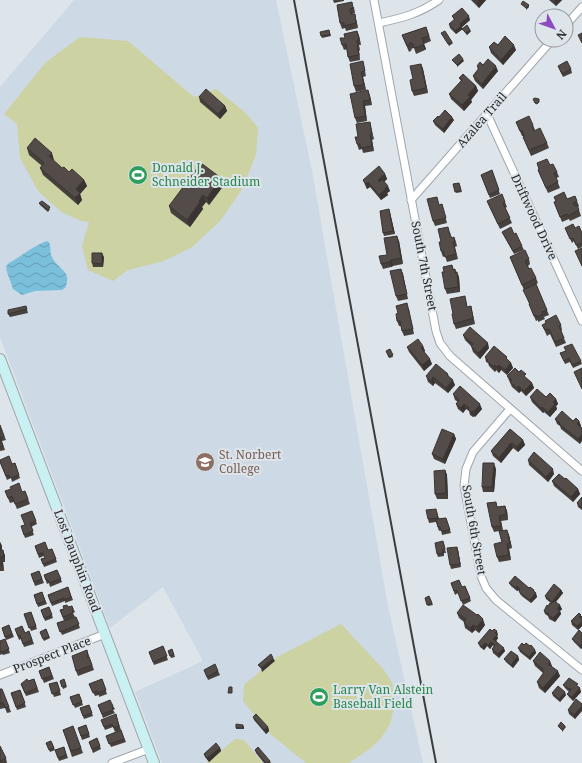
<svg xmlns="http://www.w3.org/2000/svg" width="582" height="763" font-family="'Noto Serif',serif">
<defs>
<pattern id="water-waves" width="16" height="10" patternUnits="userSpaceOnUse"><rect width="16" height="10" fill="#7bc0db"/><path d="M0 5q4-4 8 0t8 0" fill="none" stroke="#659cb2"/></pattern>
</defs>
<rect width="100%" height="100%" fill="#dde4ea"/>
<!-- built -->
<path fill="#cdd9e5" d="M74,0H276L312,171L388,606L423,763H162L135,692L203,661L163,587L110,628L0,337V87Z"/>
<!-- green -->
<g fill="#ccd2a2">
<path d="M80,37L128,41L194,97L216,89L246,113L258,128L256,155L241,191L220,221L192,247L164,261L128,270L113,281L88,270L82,246L89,222L81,221L61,212L38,191L20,158L17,124L4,114L46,62Z"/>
<path d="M341,624L384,670L392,683L395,703L390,724L381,738L371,748L349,763H306L269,733L243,701L244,685L277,657Z"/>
<path d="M235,739L244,740L263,763H206Z"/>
</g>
<!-- water -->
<path fill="url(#water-waves)" d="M48,241C52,246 49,251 52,257C54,264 67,271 67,277C68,280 66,284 66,287L62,290L35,291L22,295L13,289L7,272L6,266L9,263C18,258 40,242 48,241Z"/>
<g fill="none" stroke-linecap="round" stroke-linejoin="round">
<defs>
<g id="minor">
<path d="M374,0L436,331L440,343L450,356L582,471"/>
<path d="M379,23C402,18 419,14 439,0"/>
<path d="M566,25L582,7"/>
<path d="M487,114L582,321"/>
<path d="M411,200L552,40"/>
<path d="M510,409L473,452L466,469L464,486L481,576L486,588L496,600L582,670"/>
<path d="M0,675L105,634"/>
<path d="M112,763L149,749"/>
</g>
<path id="secondary" d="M0,359L154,763"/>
</defs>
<!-- minor casing -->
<use href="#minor" stroke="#a0a6ac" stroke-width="9"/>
<!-- secondary casing -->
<use href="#secondary" stroke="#a0a6ac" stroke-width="12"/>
<!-- minor -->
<use href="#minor" stroke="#fff" stroke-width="7"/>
<!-- secondary -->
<use href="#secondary" stroke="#caf1f2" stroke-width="10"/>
<!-- rail -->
<path stroke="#3b3e41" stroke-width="2" d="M294,0L414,647L436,763"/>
</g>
<!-- wall -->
<g fill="#47413e">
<path d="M333,0H344V1L334,3Z"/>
<path d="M471,0H486L479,8Z"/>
<path d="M549,0H562L556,6Z"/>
<path d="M337,5L354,7L355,13L352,14H355L356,19L358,28L346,31L345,28L342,29L340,23Z"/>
<path d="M452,16L470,20L462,27V29L471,31L467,35L462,29L456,34L450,28L449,24L454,20Z"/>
<path d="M426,27L431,41L424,44L426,49L425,50L416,54L414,48L411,49L412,50L409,52L402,35Z"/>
<path d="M329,30L331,36L322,38L321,36Z"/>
<path d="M357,31L359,36L361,45H359L360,50L359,51L360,60L350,62L348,57L347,49L344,50L342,45L345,38Z"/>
<path d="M498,45L516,50L503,65L491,53L489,47Z"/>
<path d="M421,64L423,69L428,93L414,96L412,91L413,79Z"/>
<path d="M483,65L498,71L483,89L475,81L473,76L478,70L477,66Z"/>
<path d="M364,66L366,76L363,77L366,90L356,92L354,86Z"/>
<path d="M558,66L571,69L572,73L563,77Z"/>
<path d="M459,78L476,86L478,91L471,100L472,102L464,111L451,99L449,94L461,81Z"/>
<path d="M368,90L370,96L372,105L365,106L367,121L357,123L355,118Z"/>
<path d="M199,97L225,106L227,111L220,119L200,102Z"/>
<path d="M439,117L454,120L444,133L435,125L433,121Z"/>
<path d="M370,122L371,127L374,139L372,140L374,151L363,153L362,149L359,150L357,144L358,137Z"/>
<path d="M516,122L533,125L535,130L547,143L549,148L531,156L525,142L523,137L524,136H522Z"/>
<path d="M27,148L54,160L53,161L62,168L84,180L87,186L80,194L82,200L78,205L43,175L40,168L42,166L29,155Z"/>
<path d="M537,163L550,165L557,172L559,177L556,178L560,188L548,193L540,175L538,170H539Z"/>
<path d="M492,170L500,194L490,198L481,175Z"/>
<path d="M385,174L387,179L384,182L390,191L387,193L388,195L381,200L370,187L367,189L365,185L363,180Z"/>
<path d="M459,183L462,192L456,193L453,184Z"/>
<path d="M224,185L209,205L206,202L202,207L203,209L190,227L171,213L169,206Z"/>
<path d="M554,197L577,201L579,206L578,207L581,216L570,221L569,219L562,222L554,202L556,201Z"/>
<path d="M487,201L505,202L507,207L505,208L512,223L500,229L489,206Z"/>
<path d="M39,203L50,209L48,212L40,205Z"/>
<path d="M442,204L447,223L435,226L433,221L440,205Z"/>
<path d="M389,209L395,234L384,236L383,233Z"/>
<path d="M565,228L582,233V247L578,249L574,241L572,243Z"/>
<path d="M450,232L451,236L452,238L454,237L456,242L457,246L455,247L458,259L447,262L445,256L443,257L441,251V242Z"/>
<path d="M502,232L514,234L522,246L524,250L514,254Z"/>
<path d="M399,241L403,264L393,266L391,267L383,269L381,264Z"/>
<path d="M104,257L103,267H93L92,263Z"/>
<path d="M510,257L529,259L530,264L528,266L529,269L536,278L538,283L531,287L536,284L549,315L544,317L545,319L538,322V320L536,321L531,309L524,290Z"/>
<path d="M452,265L454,270L455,269L459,277L460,292L447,294L445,289L444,272Z"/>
<path d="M401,269L403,274L408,299L398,301L396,296Z"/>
<path d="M466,301L467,307L471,306L472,311L475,324L456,329L454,324L453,314Z"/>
<path d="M26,306L28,313L10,317L8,314Z"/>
<path d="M409,309L414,334L404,336L402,331L401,326H399L397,321Z"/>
<path d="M542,325H561L562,330L561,331L566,343L556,347L550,334L547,336Z"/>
<path d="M463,335L489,348L480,359L473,352L471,346L465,340Z"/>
<path d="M423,346L425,351L424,352L432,364L424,371L409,352L407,347Z"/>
<path d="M390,349L393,357L389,358L386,351Z"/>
<path d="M566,351L581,361L582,364L573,368L570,362L565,364L560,353Z"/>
<path d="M485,357L508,360L511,363L513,368L507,375L501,370L499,373L496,370L495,372L489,366L488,363L486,362Z"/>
<path d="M519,372L532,383L534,388L526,396L521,391L519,393L512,387L507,376Z"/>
<path d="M448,374L449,377L455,385L448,393L435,383L433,386L428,382L426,376Z"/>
<path d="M453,394L482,409L475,417L474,416L473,417L470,415L469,411L466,409L463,413L458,409L456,404L458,402L455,400Z"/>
<path d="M530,397H546L556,399L558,404L556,406L557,409L550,417L544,412L543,413L532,402Z"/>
<path d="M555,419L579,421L581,426L580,427V444L561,429L560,426L557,424Z"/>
<path d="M0,425L6,440L2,441L5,450L0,451Z"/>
<path d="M510,429L523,440L525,445L518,452L513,448L501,463L493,456L491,451Z"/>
<path d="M454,434L456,439L445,464L434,459L432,454Z"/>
<path d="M528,460L554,474L548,482L529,465Z"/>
<path d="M0,462L12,464L15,463L20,478L12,482L11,478L7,480Z"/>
<path d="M496,469L494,492H483L482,487Z"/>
<path d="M445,470L447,475L448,499H437L435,494Z"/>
<path d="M565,479L578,489L580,494L573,502L554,486L552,481Z"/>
<path d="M5,491L22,492L25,491L30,504L17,509L14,502L10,503Z"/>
<path d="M582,497V510L578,507L577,503Z"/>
<path d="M505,506L507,511L508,520L501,521L503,531L509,535L512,548L509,549L511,560L499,562L497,557L502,542L499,531L494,532L492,527L498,507Z"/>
<path d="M32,511L37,524L31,527L34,535L25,538L21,526L25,525Z"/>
<path d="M437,512L439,519L446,518L451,533L442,535L441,530L439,531L436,522L429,523L428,519Z"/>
<path d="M0,542L2,546V550H3L5,556V562H3L4,571H0Z"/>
<path d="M444,544L446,553H444V556L438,557L437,554Z"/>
<path d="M35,546L48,550L52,549L57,562L44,567L41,559L45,558L44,556L39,558Z"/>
<path d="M457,547L458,550L461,567L451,569L450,565Z"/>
<path d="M57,570L62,582L50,587L49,583L47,584L44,575Z"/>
<path d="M39,571L44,583L35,586L31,574Z"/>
<path d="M451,583L462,587L465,586L471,601L463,605L458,593L455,595Z"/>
<path d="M509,583L529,588L534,590L537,597L531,603L523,597L520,594L519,590L517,591L511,586Z"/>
<path d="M68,587L73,600L65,603V601L52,606L48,595Z"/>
<path d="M561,590L563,593L556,602L562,609L560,611L561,614L555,622L549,619L548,616L545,614L544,611L548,606L552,604L546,599L545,596Z"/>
<path d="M42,592L47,604L38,607L34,595Z"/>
<path d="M429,596L433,605L428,606L425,598Z"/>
<path d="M72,606L75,612L73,613L75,617L64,621L60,610Z"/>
<path d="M49,607L53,618L45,621L41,610Z"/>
<path d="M31,612L37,629L31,631L24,614Z"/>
<path d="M457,613L485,625L479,633L475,630L472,633L465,628L464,623V622L459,618Z"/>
<path d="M581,615V616H582V626L578,630L572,625L571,621Z"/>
<path d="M76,617L80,628L62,635L57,623Z"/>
<path d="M9,625L14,637L6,640L2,628Z"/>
<path d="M15,629L25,633L29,631L34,644L24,647L21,639L19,640Z"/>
<path d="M46,629L50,638L44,641L40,632Z"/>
<path d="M582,633V648L581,649L574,642L572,639Z"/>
<path d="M498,635L497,636L498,638L496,641L505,651L499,658L493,653L492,649L494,647L493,645L490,649L487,646L484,650L480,647L478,643Z"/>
<path d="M5,639L10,653L3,655L2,654L0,655V641Z"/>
<path d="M163,646L168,660L154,665L149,652Z"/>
<path d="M518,648L535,650L536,653L530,660L520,652Z"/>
<path d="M172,649L175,657L171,658L168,651Z"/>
<path d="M87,650L94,670L78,676L76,671Z"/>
<path d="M518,656L519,660L513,668L506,662L504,659Z"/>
<path d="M533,661L552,666V667L560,676L545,693L539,688L537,682L543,674V673L535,666Z"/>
<path d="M49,667L54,679L44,683L39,671Z"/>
<path d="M204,670L218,671L220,675L208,680Z"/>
<path d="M34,679L39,692L26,696L21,684Z"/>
<path d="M64,679L67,687L63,689L60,681Z"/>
<path d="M102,679L107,694L99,697V695L95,696L89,684Z"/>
<path d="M57,682L61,695L54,697L49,684Z"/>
<path d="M563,685L579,687V688L581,692L573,701L569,697L567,694L569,692L565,688Z"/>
<path d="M0,689H2L11,712L7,713L5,708L0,709Z"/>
<path d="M20,690L26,707L17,710L11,693Z"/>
<path d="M552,693L566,695L560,702L553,696Z"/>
<path d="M79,694L83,705L75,708L70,697Z"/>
<path d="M582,704L575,719L569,714L568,710Z"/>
<path d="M89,705L93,716L84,719L80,708Z"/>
<path d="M98,705L113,706L115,709L113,710L115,713L103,718Z"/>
<path d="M253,717L268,727L269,731L266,734L254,720Z"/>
<path d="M117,718L121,730L115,732L113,727L105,730L101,720Z"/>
<path d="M86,725L90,737L82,740L78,728Z"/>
<path d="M73,726L83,753L72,757L63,730Z"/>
<path d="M244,726V729H236V728Z"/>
<path d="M121,730L126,742L111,747L106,736Z"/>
<path d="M97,738L101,749L93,753L89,742Z"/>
<path d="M51,741L55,750L50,752L46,743Z"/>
<path d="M0,746L6,758L7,763H0Z"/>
<path d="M64,747L68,758L59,761L55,750Z"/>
<path d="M220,748L221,751L209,762L205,757L204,754Z"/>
<path d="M255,750L270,761L271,763H264L256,753Z"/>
</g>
<!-- shaded-wall -->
<g fill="#3a3532">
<path d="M479,0H486L479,8L477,3Z"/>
<path d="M555,0H562L556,6L554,1Z"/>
<path d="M529,5V7L526,10V8Z"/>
<path d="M355,14L356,19L358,28L356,23Z"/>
<path d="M469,16L470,20L462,27L463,29L456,34L455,31L460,24Z"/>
<path d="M470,30L471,31L467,35L466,33Z"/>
<path d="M357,31L359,36L361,45L359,39Z"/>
<path d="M452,42L453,43L449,46L448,44Z"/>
<path d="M424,44L426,49L425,50L423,45Z"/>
<path d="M514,45L516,50L503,65L501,60Z"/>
<path d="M357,46L359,51L360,60L359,55Z"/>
<path d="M463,59L464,61L457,67V65Z"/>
<path d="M421,64L423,69L428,93L426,88Z"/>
<path d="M496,66L498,71L483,89L482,84Z"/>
<path d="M361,72L363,77L366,90L364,85Z"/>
<path d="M476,86L478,91L471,100L472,102L464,111L462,105L468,95Z"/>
<path d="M368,90L370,96L372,105L370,100Z"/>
<path d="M363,101L365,106L367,121L365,116Z"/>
<path d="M225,106L227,111L220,119L218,114Z"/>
<path d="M452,117L454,120L444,133L443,129Z"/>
<path d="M370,134L372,140L374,151L372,146Z"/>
<path d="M52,153L54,160L51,163L49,156Z"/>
<path d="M385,174L387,179L380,185L378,180Z"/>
<path d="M221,178L224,185L209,205L207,198Z"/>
<path d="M84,180L87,186L80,194L82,200L78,205L75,198L76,189Z"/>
<path d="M368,182L370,187L367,189L366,184Z"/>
<path d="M388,186L390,191L387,193L388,195L381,200L379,195Z"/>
<path d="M203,195L206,202L202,207L203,209L190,227L187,220Z"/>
<path d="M389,209L390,212L395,234L393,231Z"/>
<path d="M397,236L399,241L403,264L401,258Z"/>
<path d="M102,253L104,257L103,267L102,264Z"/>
<path d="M391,260L393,266L391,267L390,262Z"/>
<path d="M401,269L403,274L408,299L407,294Z"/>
<path d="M457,272L459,277L460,292L458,287Z"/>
<path d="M471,306L472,311L475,324L473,318Z"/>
<path d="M488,343L489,348L480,359L478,353Z"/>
<path d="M423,346L425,351L423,353L421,348Z"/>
<path d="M430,359L432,364L424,371L422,365Z"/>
<path d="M511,363L513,368L507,375L505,370Z"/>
<path d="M495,365L496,370L495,372L494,367Z"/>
<path d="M499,365L501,370L499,373L497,367Z"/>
<path d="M433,377L435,383L433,386L431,381Z"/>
<path d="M453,380L455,385L448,393L446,388Z"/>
<path d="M532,383L534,388L526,396L524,391Z"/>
<path d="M519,386L521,391L519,393L517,388Z"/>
<path d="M556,399L558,404L556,406L557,409L550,417L548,412L553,402Z"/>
<path d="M464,404L466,409L463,413L461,408Z"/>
<path d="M480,404L482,409L475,417L474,412Z"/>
<path d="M542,407L544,412L543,413L541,408Z"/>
<path d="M472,411L474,416L473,417L471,412Z"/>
<path d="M579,421L581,426L579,429L577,424Z"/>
<path d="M454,434L456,439L445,464L443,459Z"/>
<path d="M582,434V441L580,444L578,439Z"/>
<path d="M523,440L525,445L518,452L517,447Z"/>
<path d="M511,443L513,448L501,463L499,458Z"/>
<path d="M494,463L496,469L494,492L492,487Z"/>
<path d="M553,469L554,474L548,482L546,477Z"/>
<path d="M445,470L447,475L448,499L446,493Z"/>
<path d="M578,489L580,494L573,502L571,497Z"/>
<path d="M505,506L507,511L508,520L506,514Z"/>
<path d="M499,516L501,521L503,531L501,526Z"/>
<path d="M507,530L509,535L512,548L510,543Z"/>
<path d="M0,542L2,546V556L0,550Z"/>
<path d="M507,544L509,549L511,560L509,555Z"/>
<path d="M457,547L458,550L461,567L460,564Z"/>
<path d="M3,550L5,556V562L3,557Z"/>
<path d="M1,557L3,562L4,571L2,565Z"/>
<path d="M517,586L519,590L517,591L516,588Z"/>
<path d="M561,590L563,593L553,605L552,602Z"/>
<path d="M536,593L537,597L531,603L530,600Z"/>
<path d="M560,605L562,609L560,611L561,614L555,622L553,618L557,609Z"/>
<path d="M483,619L485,625L479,633L477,627Z"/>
<path d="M582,622V626L578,630L577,626Z"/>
<path d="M473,625L475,630L472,633L470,628Z"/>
<path d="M497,631L498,635L497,636L498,638L495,643L493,639L495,633Z"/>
<path d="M491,642L493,645L490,649L488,645Z"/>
<path d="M485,643L487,646L484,650L482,647Z"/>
<path d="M582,643V648L581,649L580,646Z"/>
<path d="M504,648L505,651L499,658L498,654Z"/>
<path d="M535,650L536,653L530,660L529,657Z"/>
<path d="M518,656L519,660L513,668L511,665Z"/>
<path d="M273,658L275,661L262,672L261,668Z"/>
<path d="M550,661L552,666L550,669L548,664Z"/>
<path d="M558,671L560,676L545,693L543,688Z"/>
<path d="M580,688L581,692L573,701L572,697Z"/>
<path d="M565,692L566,695L560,702L559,699Z"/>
<path d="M582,706V711L575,719L574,715Z"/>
<path d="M565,726L566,727L562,732V730Z"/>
<path d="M268,727L269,731L266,734L264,730Z"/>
<path d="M220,748L221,751L209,762L207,758Z"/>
</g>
<!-- building -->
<g fill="#534c48" stroke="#3a3532">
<path d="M474,0H479L477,3Z"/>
<path d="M523,1L529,5L526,8L521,4Z"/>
<path d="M352,2L353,8L350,9V10L351,14H355L356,23L344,26V23H340L337,5Z"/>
<path d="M462,8L469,16L460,24L461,26L455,31L449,24L455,19L452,16Z"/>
<path d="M467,25L470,30L466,33L462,29Z"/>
<path d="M426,27L429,36L422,38L424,44L423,45L414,48L412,43H409L410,45L407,46L402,35Z"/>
<path d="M329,30L330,35L321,36L320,32Z"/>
<path d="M357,31L359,39L357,40L358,45L357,46L359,55L348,57L346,44L342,45L340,38H345L344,34Z"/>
<path d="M445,31L452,42L448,44L441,33Z"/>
<path d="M582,33V43L578,35Z"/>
<path d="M505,36L514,45L501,60L489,47L494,42L498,45Z"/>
<path d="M459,54L463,59L457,65L452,60Z"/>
<path d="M488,59L496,66L482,84L473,76L479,68L477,66L480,62L483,65Z"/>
<path d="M363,61L365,71L361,72L364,85L354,86L350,64Z"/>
<path d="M567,61L571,69L562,74L558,66Z"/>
<path d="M421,64L426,88L412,91L410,80L413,79L410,66Z"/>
<path d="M463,74L476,86L468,95L470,97L462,105L449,94L462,80L459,78Z"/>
<path d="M206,89L225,106L218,114L199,97Z"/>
<path d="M368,90L370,100L363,101L365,116L355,118L350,94Z"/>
<path d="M535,98L539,99V102L537,104L535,103L533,99Z"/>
<path d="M445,110L452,117L443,129L433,121L438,116L439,117Z"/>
<path d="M529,116L533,125L532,126L534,131L540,128L547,143L529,150L523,137L524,136L522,130L520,131L516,122Z"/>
<path d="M370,122L372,134H370L372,146L361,148L360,144H357L355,137H358L356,124Z"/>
<path d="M35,138L52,153L49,156L62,168L64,167L69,172L72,169L84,180L76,189L80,193L75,198L40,168L44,163L27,148Z"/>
<path d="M547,159L550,165L553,164L557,172L554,173L558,182L546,188L538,170L539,169L537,163Z"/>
<path d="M201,163L221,178L207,198L203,195L199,201L200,202L187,220L169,206Z"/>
<path d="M379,166L385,174L378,180L380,182L382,179L388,186L385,188L386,189L379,195L368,182L366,184L363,180Z"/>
<path d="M492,170L499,190L489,195L481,175Z"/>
<path d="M459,183L461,190L455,192L453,184Z"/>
<path d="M564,192L567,199L575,196L577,201L573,203L575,206L577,205L579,210L568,216L567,214L560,217L554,202L556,201L554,197Z"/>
<path d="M502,194L505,202L503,203L510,218L498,224L487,201Z"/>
<path d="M437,197L439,205L442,204L446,218L433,221L427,199Z"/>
<path d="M42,201L50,207L48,210L39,203Z"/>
<path d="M389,209L393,231L383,233L380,211Z"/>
<path d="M573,224L575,228L579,226L582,233V243L576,245L573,238L570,239L565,228Z"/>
<path d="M448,227L450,235L452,238L454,237L455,241L453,242L456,254L445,257L443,251H441L439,242H441L438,229Z"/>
<path d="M511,227L514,234L516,233L522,246L513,251L502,232Z"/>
<path d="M397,236L401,258L391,260L390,262L381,264L379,256L387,255L384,238Z"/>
<path d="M582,248V266L575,251Z"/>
<path d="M525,250L529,259L525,261L529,269L531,268L536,278L522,285L510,257Z"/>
<path d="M92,253H102V264L92,263Z"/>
<path d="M452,265L453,270L455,269V273L457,272L458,287L445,289L442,272H444L443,267Z"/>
<path d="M401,269L407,294L396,296L390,271Z"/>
<path d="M536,284L547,310L542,312L543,314L537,317L536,315L534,316L529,304H530L523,290Z"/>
<path d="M465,296L467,307L471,306L473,318L454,324L452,314H453L450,299Z"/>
<path d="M407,303L413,329L402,331L400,321H397L396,314L398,313L396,306Z"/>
<path d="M26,306L27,309L8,314V310Z"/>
<path d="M556,315L561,325L559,326L564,338L555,342L549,329L545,330L542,325L546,323L545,321Z"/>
<path d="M470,327L488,343L478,353L471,346L473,344L463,335Z"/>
<path d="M418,339L423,346L421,348L430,359L422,365L407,347Z"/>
<path d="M572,344L581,361L572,365L569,358L564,361L560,353L566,351L564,347Z"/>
<path d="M494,346L507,357L506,358L511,363L505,370L499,365L497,367L495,365L494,367L487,361L488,360L485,357Z"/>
<path d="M390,349L393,355L389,357L386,351Z"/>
<path d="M436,364L448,374L447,375L453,380L446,388L433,377L431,381L426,376Z"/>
<path d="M515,368L519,372L521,370L526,374L524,376L532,383L524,391L519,386L517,388L510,382L512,380L507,376Z"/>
<path d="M582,368V389L574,372Z"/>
<path d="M460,386L480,404L474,412L472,411L471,412L468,409L469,408L464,404L461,408L456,404L459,400L453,394Z"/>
<path d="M537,389L546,397L550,393L556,399L553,402L555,404L548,412L542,407L541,408L530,397Z"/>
<path d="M562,411L573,421L576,418L579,421L577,424L582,428V434L578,439L559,424L560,423L555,419Z"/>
<path d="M0,425L4,436L0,438L3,446L0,447Z"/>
<path d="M442,429L454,434L443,459L432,454Z"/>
<path d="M510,429L523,440L517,447L511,443L499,458L491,451Z"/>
<path d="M534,452L553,469L546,477L528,460Z"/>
<path d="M9,456L12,464L15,463L19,475L11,478L9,475L6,476L0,462V460Z"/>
<path d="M483,463H494L492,487H482Z"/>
<path d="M445,470L446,493L435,494L434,471Z"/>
<path d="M559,474L565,479L566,478L578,489L571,497L552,481Z"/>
<path d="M19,483L22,492L25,491L28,499L15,504L12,496L8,498L5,491L11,489L10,487Z"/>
<path d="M582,497V508L577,503Z"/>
<path d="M496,502L497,507L505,506L506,514L499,516L501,526L492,527L487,503Z"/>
<path d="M436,509L438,518L428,519L426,510Z"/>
<path d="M32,511L36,521L30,523L33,531L24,535L21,526L25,525L21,515Z"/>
<path d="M446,518L450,530L441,531L440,527H438L436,519Z"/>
<path d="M507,530L510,543L507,544L509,555L497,557L494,544L502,542L499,531Z"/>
<path d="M443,541L445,549L442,550L443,553L437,554L435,543Z"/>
<path d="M45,542L48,550L52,549L56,559L43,564L41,559L45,558L43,553L38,554L35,546Z"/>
<path d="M457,547L460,564L450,565L447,548Z"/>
<path d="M0,549V550H3V557H1L2,565H0Z"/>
<path d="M57,570L61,579L49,583L48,580H46L44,575Z"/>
<path d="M39,571L42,579L34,582L31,574Z"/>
<path d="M515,576L529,588L530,587L534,590L533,591L536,593L530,600L521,594L519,591L520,589L517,586L516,588L509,583Z"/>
<path d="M459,580L462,587L465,586L470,598L461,601L457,590L454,591L451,583Z"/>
<path d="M554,584L561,590L552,602L545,596Z"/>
<path d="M68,587L71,597L64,600V598L51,603L48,595Z"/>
<path d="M42,592L45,601L37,604L34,595Z"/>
<path d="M429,596L432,603L427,605L425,598Z"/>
<path d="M554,601L560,605L557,609L560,611L553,618L548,615L549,614L544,611L547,605L548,606L550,603L551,604Z"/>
<path d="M67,605L68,607L72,606L73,609H72L73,613L63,617L60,610L64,609L63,606Z"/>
<path d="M463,605L477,615L478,614L483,619L477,627L473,625L470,628L464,623L466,619L457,613Z"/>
<path d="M49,607L52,615L44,618L41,610Z"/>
<path d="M31,612L36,626L29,628L24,614Z"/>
<path d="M579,613L581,615L579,617L580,618L582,616V622L577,626L571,621Z"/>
<path d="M76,617L79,624L60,632L57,623Z"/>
<path d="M9,625L12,634L5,637L2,628Z"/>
<path d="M22,626L25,633L29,631L32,640L23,644L20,635L18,636L15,629Z"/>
<path d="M46,629L49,637L43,639L40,632Z"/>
<path d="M490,629L492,631L494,629L497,631L495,633L497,635L493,639L504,648L498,654L492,649L495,645L491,642L488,645L485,643L482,647L478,643Z"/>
<path d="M579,630L582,633V643L580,646L572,639Z"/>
<path d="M5,639L9,649L2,652L1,651H0V641Z"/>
<path d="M522,643L524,645L526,643L530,646L531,645L535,650L529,657L518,648Z"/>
<path d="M163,646L167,656L153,662L149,652Z"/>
<path d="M172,649L174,655L170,656L168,651Z"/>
<path d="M87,650L88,656L87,657H89L92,665L76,671L72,656Z"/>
<path d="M511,651L518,656L511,665L504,659Z"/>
<path d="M540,652L550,661L548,664L558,671L543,688L537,682L544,672L542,670L543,669L533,661Z"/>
<path d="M271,654L273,658L261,668L258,665Z"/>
<path d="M215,664L218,671L207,677L204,670Z"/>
<path d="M49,667L52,676L42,679L39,671Z"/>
<path d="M569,678L578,684L576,685L580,688L572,697L567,694L571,690L570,688L569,689L563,685Z"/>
<path d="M27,679L28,681L34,679L37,688L25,693L21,684Z"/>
<path d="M64,679L66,685L62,687L60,681Z"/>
<path d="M102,679L106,690L98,693L97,691L93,693L89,684Z"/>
<path d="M57,682L60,691L52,694L49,684Z"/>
<path d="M558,686L565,692L559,699L552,693Z"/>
<path d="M229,687H232V693H228Z"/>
<path d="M0,689H2L9,707L5,708L3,702L0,704Z"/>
<path d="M20,690L25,703L16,707L11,693Z"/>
<path d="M79,694L82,702L73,705L70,697Z"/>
<path d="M576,699L582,704V706L574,715L568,710Z"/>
<path d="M110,700L113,706H112L113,710L102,714L98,705Z"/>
<path d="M89,705L92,713L83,716L80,708Z"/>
<path d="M116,714L119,726L114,728L112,724L104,727L101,720Z"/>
<path d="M256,714L268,727L264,730L253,717Z"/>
<path d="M561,722L565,726L562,730L558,726Z"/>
<path d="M236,724L243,725V728H236Z"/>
<path d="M86,725L89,734L81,736L78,728Z"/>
<path d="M73,726L81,748L71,751L63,730Z"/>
<path d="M121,730L124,739L109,744L106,736Z"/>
<path d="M97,738L100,746L92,749L89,742Z"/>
<path d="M51,741L54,748L49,750L46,743Z"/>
<path d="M216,743L220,748L207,758L204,754Z"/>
<path d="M0,746L6,758L0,761L2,763H0Z"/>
<path d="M64,747L66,755L58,758L55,750Z"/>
<path d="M258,747L270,761L267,763H266L255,750Z"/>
</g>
<!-- icons -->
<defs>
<symbol id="stadium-disc" viewBox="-11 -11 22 22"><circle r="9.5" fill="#2e9e5b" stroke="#dde4ea"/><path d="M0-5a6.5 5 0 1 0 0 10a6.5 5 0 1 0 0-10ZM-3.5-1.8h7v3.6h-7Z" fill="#fff"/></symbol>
<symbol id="university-disc" viewBox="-11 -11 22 22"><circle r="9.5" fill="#8d6e63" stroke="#dde4ea"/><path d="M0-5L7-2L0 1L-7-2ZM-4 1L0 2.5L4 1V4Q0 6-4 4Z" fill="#fff"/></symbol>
</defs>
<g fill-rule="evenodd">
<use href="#stadium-disc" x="127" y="164" width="22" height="22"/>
<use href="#university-disc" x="194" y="451" width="22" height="22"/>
<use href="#stadium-disc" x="308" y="686" width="22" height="22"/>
</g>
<g text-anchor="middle" stroke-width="4" stroke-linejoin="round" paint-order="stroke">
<!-- street labels -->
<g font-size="12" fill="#26282b" stroke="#dde4ea">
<text transform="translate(482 120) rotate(-49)" y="4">Azalea Trail</text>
<text transform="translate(534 217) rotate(65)" y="4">Driftwood Drive</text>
<text transform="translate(424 266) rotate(79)" y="4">South 7th Street</text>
<text transform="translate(474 530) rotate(80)" y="4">South 6th Street</text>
<text transform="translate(77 561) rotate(69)" y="4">Lost Dauphin Road</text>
<text transform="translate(52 655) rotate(-21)" y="4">Prospect Place</text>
</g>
<!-- leisure labels -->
<g font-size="12" fill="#27864d" stroke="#dde4ea" text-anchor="start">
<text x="152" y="172">Donald J.<tspan x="152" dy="14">Schneider Stadium</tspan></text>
<text x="333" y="694">Larry Van Alstein<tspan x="333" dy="14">Baseball Field</tspan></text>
</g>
<!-- education labels -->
<g font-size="12" fill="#785e54" stroke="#dde4ea" text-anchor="start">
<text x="219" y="459">St. Norbert<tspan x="219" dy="14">College</tspan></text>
</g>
</g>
<!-- north arrow -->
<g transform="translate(554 28) rotate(131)"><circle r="19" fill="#dde4ea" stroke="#94999e"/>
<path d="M0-3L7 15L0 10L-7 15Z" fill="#8d4bbf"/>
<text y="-6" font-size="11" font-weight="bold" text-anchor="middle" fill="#26282b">N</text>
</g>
</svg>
